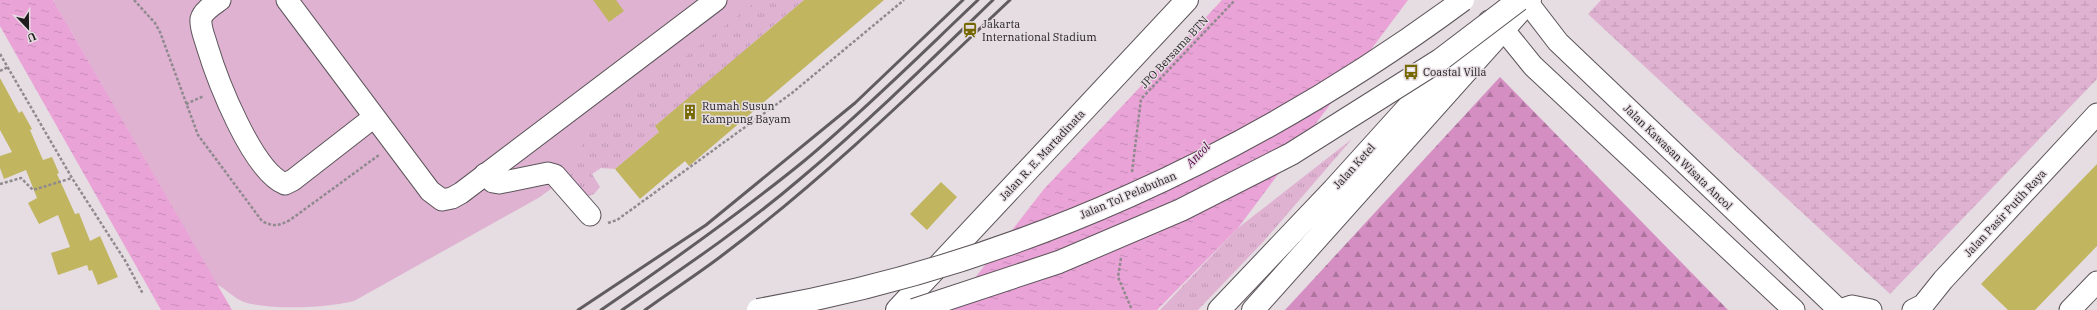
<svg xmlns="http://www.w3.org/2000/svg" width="2097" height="310" font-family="'IBM Plex Serif',serif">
<defs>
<pattern id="grass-tufts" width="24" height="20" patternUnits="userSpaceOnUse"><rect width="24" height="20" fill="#dfb2d2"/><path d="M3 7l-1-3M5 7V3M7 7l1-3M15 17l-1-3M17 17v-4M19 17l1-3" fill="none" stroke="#bf99b4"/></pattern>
<pattern id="forest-firs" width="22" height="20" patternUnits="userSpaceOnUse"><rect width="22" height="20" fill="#d48ec2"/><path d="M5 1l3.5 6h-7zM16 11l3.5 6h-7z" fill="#ac739d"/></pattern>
<pattern id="wetland-marsh" width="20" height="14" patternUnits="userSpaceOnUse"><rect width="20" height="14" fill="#dfb2d2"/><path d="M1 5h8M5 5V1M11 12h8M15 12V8" fill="none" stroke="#bf99b4"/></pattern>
<pattern id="water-ripples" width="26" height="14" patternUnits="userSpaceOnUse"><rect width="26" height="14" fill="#eaa3d7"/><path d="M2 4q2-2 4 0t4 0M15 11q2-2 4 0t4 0" fill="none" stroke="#c88cb8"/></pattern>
</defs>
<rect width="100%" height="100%" fill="#e5dde2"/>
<!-- grass -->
<g fill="url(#grass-tufts)">
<path d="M722,0H804L747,48L752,54L736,59L655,126L659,132L615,169L601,168L592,174L600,187L594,194L586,197L566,170L562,167L635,67Z"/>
<path d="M1352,139L1263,242L1198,310H1160L1238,228Z"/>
</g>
<!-- forest -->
<path fill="url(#forest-firs)" d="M1500,77L1728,310H1285Z"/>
<!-- wetland -->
<path fill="url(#wetland-marsh)" d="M1601,0H2097V79L1890,294L1588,14Z"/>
<!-- pitch -->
<path fill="#dfb2d2" d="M53,0H758L601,122L586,135L572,173L540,197L354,301C324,308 277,310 247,303C235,300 227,289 216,284Z"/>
<!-- water -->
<g fill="url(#water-ripples)">
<path d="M0,0H53L232,310H161L0,26Z"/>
<path d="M1222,0H1408L1238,228L1157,310H950L1044,189Z"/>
</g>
<!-- building -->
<g fill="#c1b560">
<path d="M593,0H616L624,11L609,22Z"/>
<path d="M804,0H884L689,166L685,161L640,199L615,169L659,132L655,126Z"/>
<path d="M0,78L19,113L22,111L32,129L30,130L43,160L52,157L59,173L57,174L75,214L79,213L90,241L100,236L118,277L98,285L92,270L89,271L87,265L58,275L51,253L70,247L58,215L39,224L28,203L37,198L26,170L4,179L0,168V156L12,152L0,130Z"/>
<path d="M2097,164V246L2035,310H2008L1981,284Z"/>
<path d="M941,182L957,197L927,230L910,214Z"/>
</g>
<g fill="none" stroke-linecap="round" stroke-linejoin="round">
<defs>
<g id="minor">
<path d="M220,0C213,5 203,11 201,19C200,28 205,38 207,46C217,79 252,171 285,184L293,180L374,117"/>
<path d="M287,0L430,191L442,200L452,198L461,193L716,0"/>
<path d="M1523,0L1528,3L1558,42L1839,310"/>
<path d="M1489,21L1503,29L1533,66L1794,310"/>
<path d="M485,174L493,182L499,183L548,173L555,175L590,215"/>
<path d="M1840,310L1852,306L1871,310"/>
<path d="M1913,310L1923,305L1943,280L2097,114"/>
<path d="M2070,310L2097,282"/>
</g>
<g id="highway">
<path d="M897,310L1187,0"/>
<path d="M1219,310L1334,189L1458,52"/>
<path d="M1253,310L1530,0"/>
</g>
</defs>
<!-- minor casing -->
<use href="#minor" stroke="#5c555a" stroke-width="23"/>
<!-- highway casing -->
<use href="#highway" stroke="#5c555a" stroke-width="24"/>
<!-- path -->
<g stroke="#908a8e" stroke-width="2.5" stroke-dasharray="3 2" stroke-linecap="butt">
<path d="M134,0L155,23L160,32L198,135L262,221C273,227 279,226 290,220L379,155"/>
<path d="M0,54L72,178L126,262L143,294"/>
<path d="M0,71L8,67"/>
<path d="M186,104L204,96"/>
<path d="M1132,172L1141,99L1235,0"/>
<path d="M0,184L21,178L33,190L72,178"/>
<path d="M608,223L617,220L792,93L904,0"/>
<path d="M1121,258L1118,277L1132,310"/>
</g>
<!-- minor -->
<use href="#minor" stroke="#fff" stroke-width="21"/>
<!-- highway -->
<use href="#highway" stroke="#fff" stroke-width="22"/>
<!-- rail -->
<g stroke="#615c5f" stroke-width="3">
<path d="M578,310L706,225L855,103L963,0"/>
<path d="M601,310C671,262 739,214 804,161C865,110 921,54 978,0"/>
<path d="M622,310C683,268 744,227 800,179C868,122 930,61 993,0"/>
<path d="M645,310C671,291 698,274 724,254C826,177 917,88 1010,0"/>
</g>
<defs>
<g id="highway-bridge">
<path d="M758,310C1014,266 1255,154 1463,0"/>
<path d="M914,310L1059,262L1181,210L1291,154L1440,60L1519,0"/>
</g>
</defs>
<!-- highway-bridge casing -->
<use href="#highway-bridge" stroke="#5c555a" stroke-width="24" stroke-linecap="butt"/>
<!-- highway-bridge -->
<use href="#highway-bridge" stroke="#fff" stroke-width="22"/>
</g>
<!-- icons -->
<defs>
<symbol id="station-bare" viewBox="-9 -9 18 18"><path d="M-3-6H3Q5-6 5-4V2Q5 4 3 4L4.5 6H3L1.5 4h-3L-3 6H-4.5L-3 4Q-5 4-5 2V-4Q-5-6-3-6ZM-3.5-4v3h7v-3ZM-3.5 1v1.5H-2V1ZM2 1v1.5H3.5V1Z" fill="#756800" stroke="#e5dde2" stroke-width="2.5" paint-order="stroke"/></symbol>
<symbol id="bus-bare" viewBox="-9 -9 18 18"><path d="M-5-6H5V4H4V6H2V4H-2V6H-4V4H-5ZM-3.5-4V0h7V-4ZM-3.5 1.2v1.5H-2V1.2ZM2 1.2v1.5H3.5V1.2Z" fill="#756800" stroke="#e5dde2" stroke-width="2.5" paint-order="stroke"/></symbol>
<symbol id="building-bare" viewBox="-9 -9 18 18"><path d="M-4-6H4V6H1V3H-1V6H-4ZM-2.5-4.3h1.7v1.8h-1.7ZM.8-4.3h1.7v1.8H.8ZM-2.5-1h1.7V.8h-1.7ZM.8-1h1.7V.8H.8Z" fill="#756800" stroke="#e5dde2" stroke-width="2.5" paint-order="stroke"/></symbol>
</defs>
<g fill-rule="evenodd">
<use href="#station-bare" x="959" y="19" width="22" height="22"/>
<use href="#bus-bare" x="1400" y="61" width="22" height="22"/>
<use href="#building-bare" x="679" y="101" width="22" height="22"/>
</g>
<g text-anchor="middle" stroke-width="3" stroke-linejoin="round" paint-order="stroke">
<!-- poi labels -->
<g font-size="11" fill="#201d1f" stroke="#e5dde2" text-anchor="start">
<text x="982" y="28">Jakarta<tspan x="982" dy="13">International Stadium</tspan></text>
<text x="1423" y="76">Coastal Villa</text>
<text x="702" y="110">Rumah Susun<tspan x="702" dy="13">Kampung Bayam</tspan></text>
</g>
<!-- street labels -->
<g font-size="11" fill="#201d1f" stroke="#e5dde2">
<text transform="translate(1174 52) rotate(-47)" y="4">JPO Bersama BTN</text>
<text transform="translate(1042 155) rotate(-47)" y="4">Jalan R. E. Martadinata</text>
<text transform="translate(1678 157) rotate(44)" y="4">Jalan Kawasan Wisata Ancol</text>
<text transform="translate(1354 166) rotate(-48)" y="4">Jalan Ketel</text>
<text transform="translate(1128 195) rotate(-23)" y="4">Jalan Tol Pelabuhan</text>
<text transform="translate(2005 213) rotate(-47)" y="4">Jalan Pasir Putih Raya</text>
</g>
<!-- water labels -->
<g font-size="12" font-style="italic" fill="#540047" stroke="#e5dde2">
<text transform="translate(1198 155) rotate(-47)" y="4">Ancol</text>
</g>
</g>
<!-- north arrow -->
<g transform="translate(28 28) rotate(158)" stroke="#e5dde2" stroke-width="3" paint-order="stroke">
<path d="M0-3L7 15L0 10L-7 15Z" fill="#201d1f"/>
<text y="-6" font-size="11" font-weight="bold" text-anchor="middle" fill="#201d1f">U</text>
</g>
</svg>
